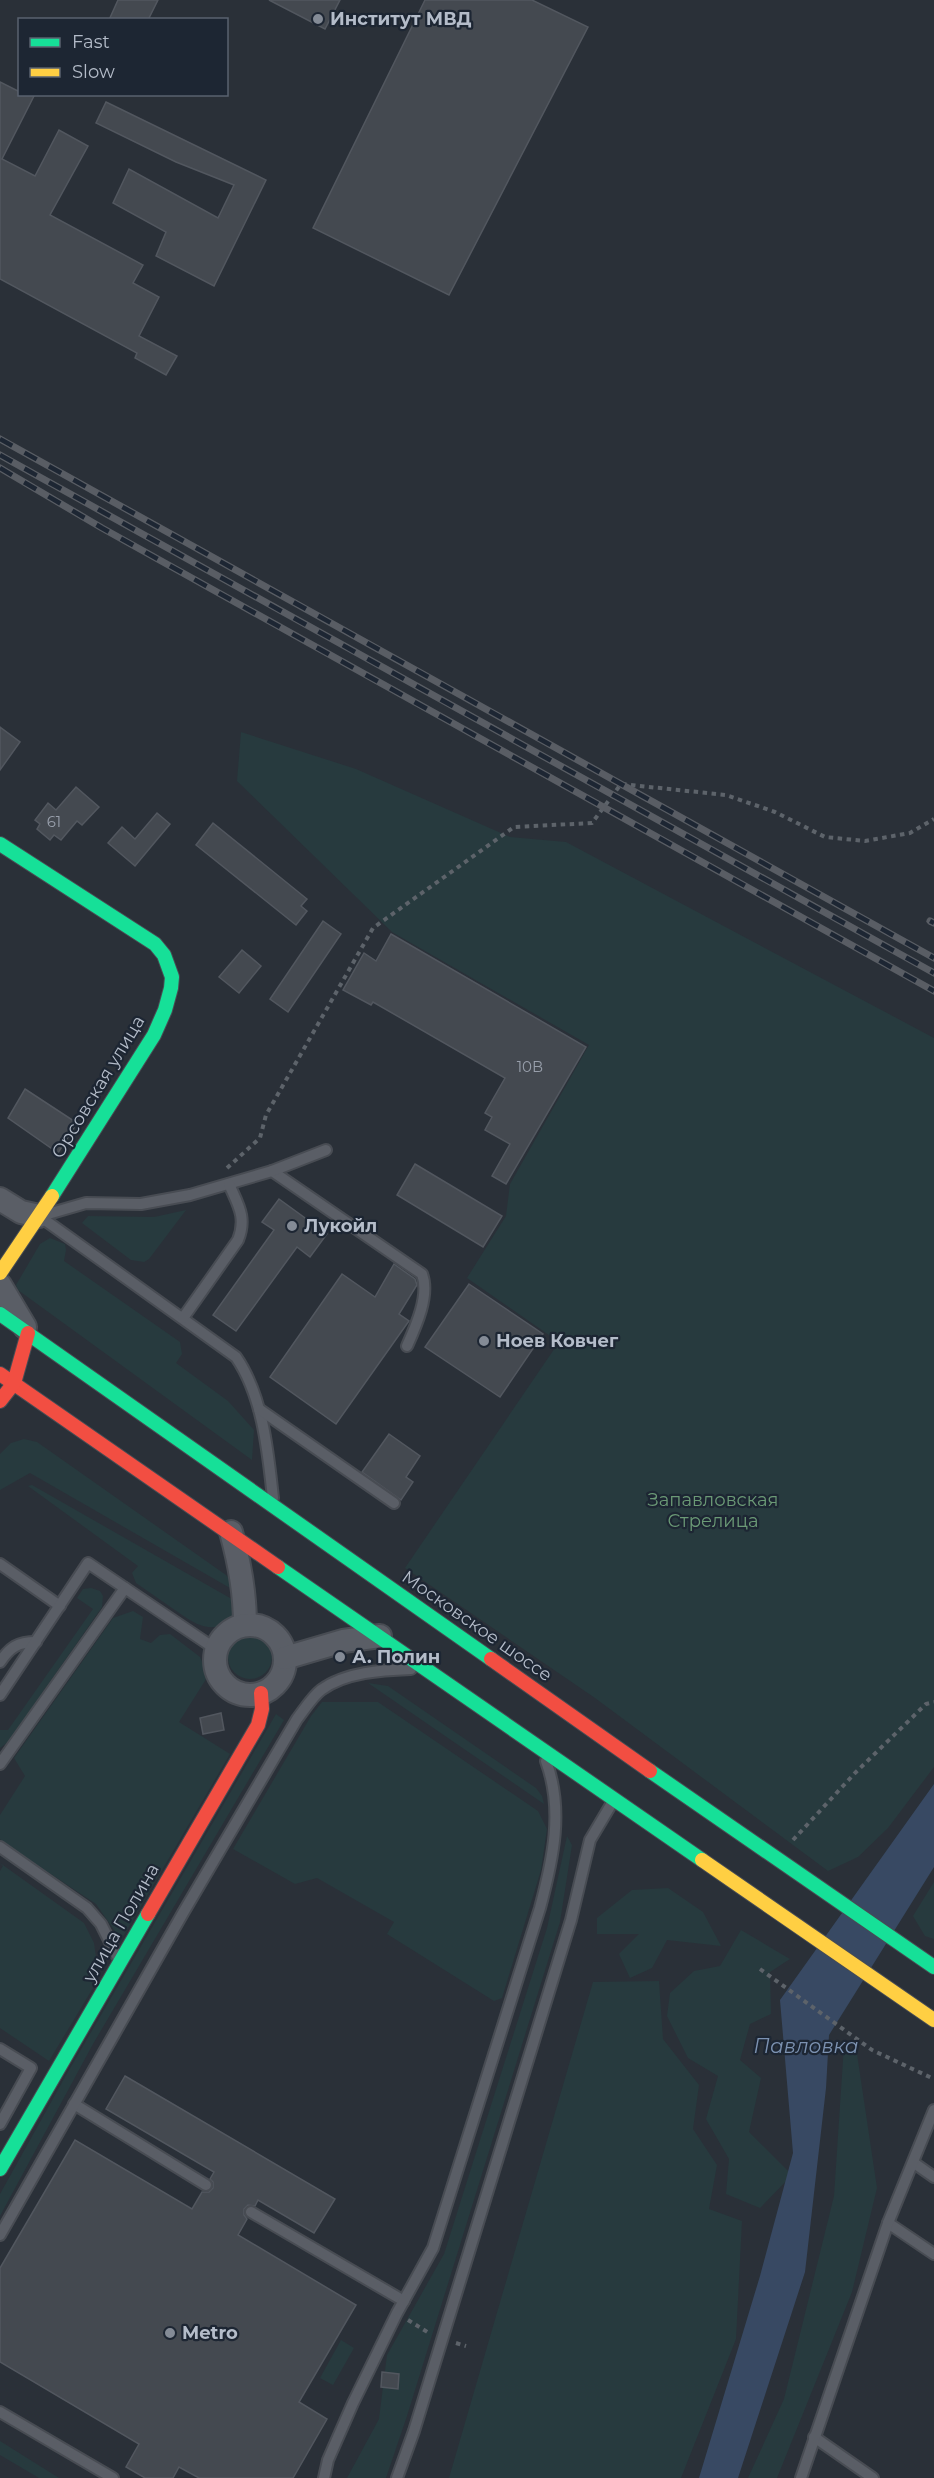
<svg xmlns="http://www.w3.org/2000/svg" width="934" height="2478" font-family="Montserrat,sans-serif">
<rect width="100%" height="100%" fill="#2a3038"/>
<!-- green -->
<g fill="#273a3e">
<path d="M241,732L356,769L510,837L566,842L934,1038V1767L888,1828L858,1857L828,1871L595,1698L405,1568L559,1342L467,1278L506,1216L510,1184L589,1045L392,932L237,781Z"/>
<path d="M186,1210L149,1259L144,1262L131,1260L82,1223L88,1216L154,1217Z"/>
<path d="M50,1238L65,1244L66,1250L64,1261L180,1342L182,1354L176,1363L228,1401L254,1430L252,1460L18,1290L16,1285L40,1244Z"/>
<path d="M24,1439L37,1442L226,1575L235,1585L237,1592L30,1473L0,1490V1454L11,1443Z"/>
<path d="M32,1485L237,1602V1610C216,1641 195,1624 172,1608C160,1600 148,1591 136,1583L132,1573L138,1566L28,1486Z"/>
<path d="M91,1588L100,1591L103,1596L102,1607L8,1742L0,1748V1730H8L93,1609L77,1598L83,1589Z"/>
<path d="M133,1611L143,1617L140,1639L151,1643L160,1635L170,1634L200,1657L208,1676L179,1722L230,1754L121,1940L96,1904L4,1843L0,1839V1815L25,1776L14,1758L113,1618Z"/>
<circle cx="250" cy="1657" r="22"/>
<path d="M368,1683L388,1686L536,1788L542,1796L544,1804Z"/>
<path d="M322,1702H378L538,1811L547,1829L541,1870L502,1998L494,2001L387,1934L394,1922L317,1878L295,1884L233,1849L311,1716Z"/>
<path d="M276,1714L284,1720L93,2044L0,2216V2194L65,2077Z"/>
<path d="M567,1836L572,1845L560,1922L407,2416L386,2478H347L379,2419L387,2355L444,2254L547,1928Z"/>
<path d="M0,1863L84,1923L94,1943L96,1957L91,1980L93,1988L49,2061L0,2028V1871L3,1866Z"/>
<path d="M934,1882V1939L925,1936L913,1916Z"/>
<path d="M668,1888L703,1912L721,1946L667,1940L652,1968L630,1978L619,1954L639,1934H597V1918L632,1890Z"/>
<path d="M741,1930L790,1959L770,1972L771,2014L750,2024L740,2060L761,2078L749,2132L792,2175L760,2208L726,2194L729,2159L706,2119L718,2076L688,2058L667,2016L670,1993L694,1971L720,1966Z"/>
<path d="M659,1981L663,2039L699,2085L693,2129L717,2165L709,2209L742,2221L736,2339L681,2478H449L593,1982Z"/>
<path d="M844,2045L857,2054L877,2188L852,2292L777,2478H748L784,2399L834,2196Z"/>
<path d="M341,2340L354,2348L333,2385L320,2378Z"/>
<path d="M0,2441L59,2478H39L0,2455Z"/>
</g>
<!-- water -->
<path fill="#384963" d="M934,1784V1867L829,2035L826,2088L805,2272L738,2478H699L760,2276L793,2153L780,2000Z"/>
<!-- building -->
<g fill="#444950" stroke="#52575f" stroke-width="1.5">
<path d="M118,0H158L148,20H109Z"/>
<path d="M269,0H340L325,29Z"/>
<path d="M425,0H532L588,27L449,295L313,228Z"/>
<path d="M0,82L20,92V94H35L2,159L35,176L59,130L88,146L50,215L143,265L133,283L159,297L139,336L177,356L166,375L135,358L137,353L0,279Z"/>
<path d="M106,102L266,180L214,286L156,256L166,232L113,203L129,169L218,218L234,185L176,162L96,123Z"/>
<path d="M0,727L20,742L0,770Z"/>
<path d="M76,787L99,807L82,825L77,821L61,840L54,835L50,840L37,829L40,824L35,820L48,803L56,810Z"/>
<path d="M157,813L170,824L135,866L108,843L122,827L135,839Z"/>
<path d="M213,823L307,899L301,906L307,911L296,925L196,845Z"/>
<path d="M323,921L341,934L288,1012L270,999Z"/>
<path d="M391,934L586,1047L506,1184L492,1176L510,1144L485,1130L492,1117L485,1113L505,1078L373,1002L371,1005L343,990L364,953L376,961Z"/>
<path d="M242,950L261,966L239,993L219,977Z"/>
<path d="M25,1089L77,1123L58,1153L8,1118Z"/>
<path d="M415,1164L502,1216L483,1247L397,1195Z"/>
<path d="M279,1199L327,1234L310,1257L297,1247L236,1331L213,1315L274,1230L262,1222Z"/>
<path d="M394,1264L415,1279L417,1285L399,1314L409,1321L336,1424L270,1377L342,1274L375,1297Z"/>
<path d="M469,1284L543,1334L500,1397L425,1347Z"/>
<path d="M389,1434L420,1456L406,1477L413,1482L401,1500L362,1472Z"/>
<path d="M221,1713L224,1730L203,1734L200,1718Z"/>
<path d="M125,2076L335,2199L314,2233L258,2200L255,2206L248,2205L244,2209V2215L247,2219L238,2235L356,2305L299,2402L327,2419L293,2478H199L179,2467L173,2478H145L126,2467L139,2444L0,2362V2268L75,2140L192,2209L202,2192H209L213,2188V2182L210,2179L214,2172L106,2109Z"/>
<path d="M382,2372L399,2374L398,2389L381,2387Z"/>
</g>
<g fill="none" stroke-linecap="round" stroke-linejoin="round">
<defs>
<g id="lane">
<path d="M272,1171L422,1274C430,1295 416,1326 407,1346"/>
<path d="M48,1214L86,1203L141,1204L190,1195L272,1171L326,1150"/>
<path d="M42,1218L236,1357C263,1396 268,1452 273,1498"/>
<path d="M183,1318L238,1240C247,1217 238,1205 229,1184"/>
<path d="M259,1409L394,1503"/>
<path d="M0,1564L60,1606"/>
<path d="M0,1662C10,1647 18,1642 36,1642"/>
<path d="M0,1695L88,1563L125,1588"/>
<path d="M0,1764L125,1588L217,1650"/>
<path d="M0,1847L87,1908L101,1924L117,1956"/>
<path d="M0,2049L31,2068L0,2124"/>
<path d="M74,2104L206,2185"/>
<path d="M914,2163L934,2177"/>
<path d="M251,2212L404,2301"/>
<path d="M888,2223L934,2254"/>
<path d="M0,2235L183,1913L297,1719C304,1710 312,1697 321,1690C345,1672 383,1670 411,1669"/>
<path d="M0,2412L113,2478"/>
<path d="M814,2437L873,2478"/>
<path d="M324,2478L328,2460L353,2403L397,2313L433,2248L540,1908C553,1859 564,1810 546,1761"/>
<path d="M397,2478L414,2431L571,1920L590,1840L612,1803"/>
<path d="M801,2478L888,2223L934,2110"/>
</g>
<g id="street">
<path d="M0,1199L21,1212L39,1216"/>
<path d="M0,1285L25,1327"/>
<path d="M231,1532C240,1564 245,1592 245,1625"/>
<circle cx="250" cy="1660" r="35"/>
<path d="M285,1658L343,1641L380,1636"/>
</g>
<g id="fast">
<path d="M0,844L155,944L164,955L172,977L171,988L165,1010L154,1035L52,1196"/>
<path d="M0,1314L491,1659"/>
<path d="M278,1567L702,1860"/>
<path d="M650,1771L934,1967"/>
<path d="M0,2169L148,1914"/>
</g>
<g id="slow">
<path d="M0,1273L52,1196"/>
<path d="M702,1860L934,2020"/>
</g>
<g id="jam">
<path d="M0,1374L278,1567"/>
<path d="M0,1401L14,1383L28,1333"/>
<path d="M491,1659L650,1771"/>
<path d="M148,1914L258,1725L262,1709L261,1693"/>
</g>
</defs>
<!-- lane casing -->
<use href="#lane" stroke="#484c53" stroke-width="14"/>
<!-- street casing -->
<use href="#street" stroke="#484c53" stroke-width="26"/>
<!-- fast casing -->
<use href="#fast" stroke="#484c53" stroke-width="16"/>
<!-- slow casing -->
<use href="#slow" stroke="#484c53" stroke-width="16"/>
<!-- jam casing -->
<use href="#jam" stroke="#484c53" stroke-width="16"/>
<!-- path -->
<g stroke="#5d636a" stroke-width="4" stroke-dasharray="4.5 4.5" stroke-linecap="butt">
<path d="M227,1168L260,1138L266,1115L373,928L514,827L592,823L621,784L726,795L775,812L825,837L865,841L910,833L934,819"/>
<path d="M793,1840L855,1773L926,1704L934,1702"/>
<path d="M760,1969L872,2050L934,2079"/>
<path d="M408,2320L429,2333"/>
<path d="M456,2343L466,2346"/>
</g>
<!-- lane -->
<use href="#lane" stroke="#5a5e66" stroke-width="10"/>
<!-- street -->
<use href="#street" stroke="#5a5e66" stroke-width="22"/>
<!-- fast -->
<use href="#fast" stroke="#16e098" stroke-width="14"/>
<!-- slow -->
<use href="#slow" stroke="#ffcf43" stroke-width="14"/>
<!-- jam -->
<use href="#jam" stroke="#f24e42" stroke-width="14"/>
<defs>
<g id="rail">
<path d="M0,439L934,958"/>
<path d="M0,455L934,973"/>
<path d="M0,468L102,528L934,991"/>
<path d="M930,921L934,923"/>
</g>
</defs>
<!-- rail casing -->
<use href="#rail" stroke="#595d64" stroke-width="7"/>
<!-- rail -->
<use href="#rail" stroke="#1d2633" stroke-width="4.5" stroke-dasharray="14" stroke-linecap="butt"/>
</g>
<!-- markers -->
<g fill="#848b96" stroke="#1d2633" stroke-width="2">
<circle cx="318" cy="19" r="6"/>
<circle cx="292" cy="1226" r="6"/>
<circle cx="484" cy="1341" r="6"/>
<circle cx="340" cy="1657" r="6"/>
<circle cx="170" cy="2333" r="6"/>
</g>
<g text-anchor="middle" stroke-width="4.5" stroke-linejoin="round" paint-order="stroke">
<!-- number labels -->
<g font-size="15" fill="#989fab">
<text x="54" y="827">61</text>
<text x="530" y="1072">10В</text>
</g>
<!-- poi labels -->
<g font-size="18" font-weight="bold" fill="#b4bcc9" stroke="#1d2633" text-anchor="start">
<text x="330" y="25">Институт МВД</text>
<text x="304" y="1232">Лукойл</text>
<text x="496" y="1347">Ноев Ковчег</text>
<text x="352" y="1663">А. Полин</text>
<text x="182" y="2339">Metro</text>
</g>
<!-- street labels -->
<g font-size="18" fill="#b4bcc9" stroke="#1d2633">
<text transform="translate(98 1087) rotate(-59)" y="6">Орсовская улица</text>
<text transform="translate(477 1626) rotate(35)" y="6">Московское шоссе</text>
<text transform="translate(121 1923) rotate(-60)" y="6">улица Полина</text>
</g>
<!-- park labels -->
<g font-size="18" fill="#6b9a76" stroke="#1d2633">
<text x="713" y="1506">Запавловская<tspan x="713" dy="21">Стрелица</tspan></text>
</g>
<!-- water labels -->
<g font-size="20" font-style="italic" fill="#7c92b1" stroke="#1d2633">
<text x="806" y="2053">Павловка</text>
</g>
</g>
<!-- legend -->
<rect x="18" y="18" width="210" height="78" fill="#1d2633" stroke="#59626f" stroke-width="1.5"/>
<rect x="30" y="38" width="30" height="9" fill="#16e098" stroke="#59626f" stroke-width="1.5"/>
<text x="72" y="48" font-size="18" fill="#b4bcc9">Fast</text>
<rect x="30" y="68" width="30" height="9" fill="#ffcf43" stroke="#59626f" stroke-width="1.5"/>
<text x="72" y="78" font-size="18" fill="#b4bcc9">Slow</text>
</svg>
